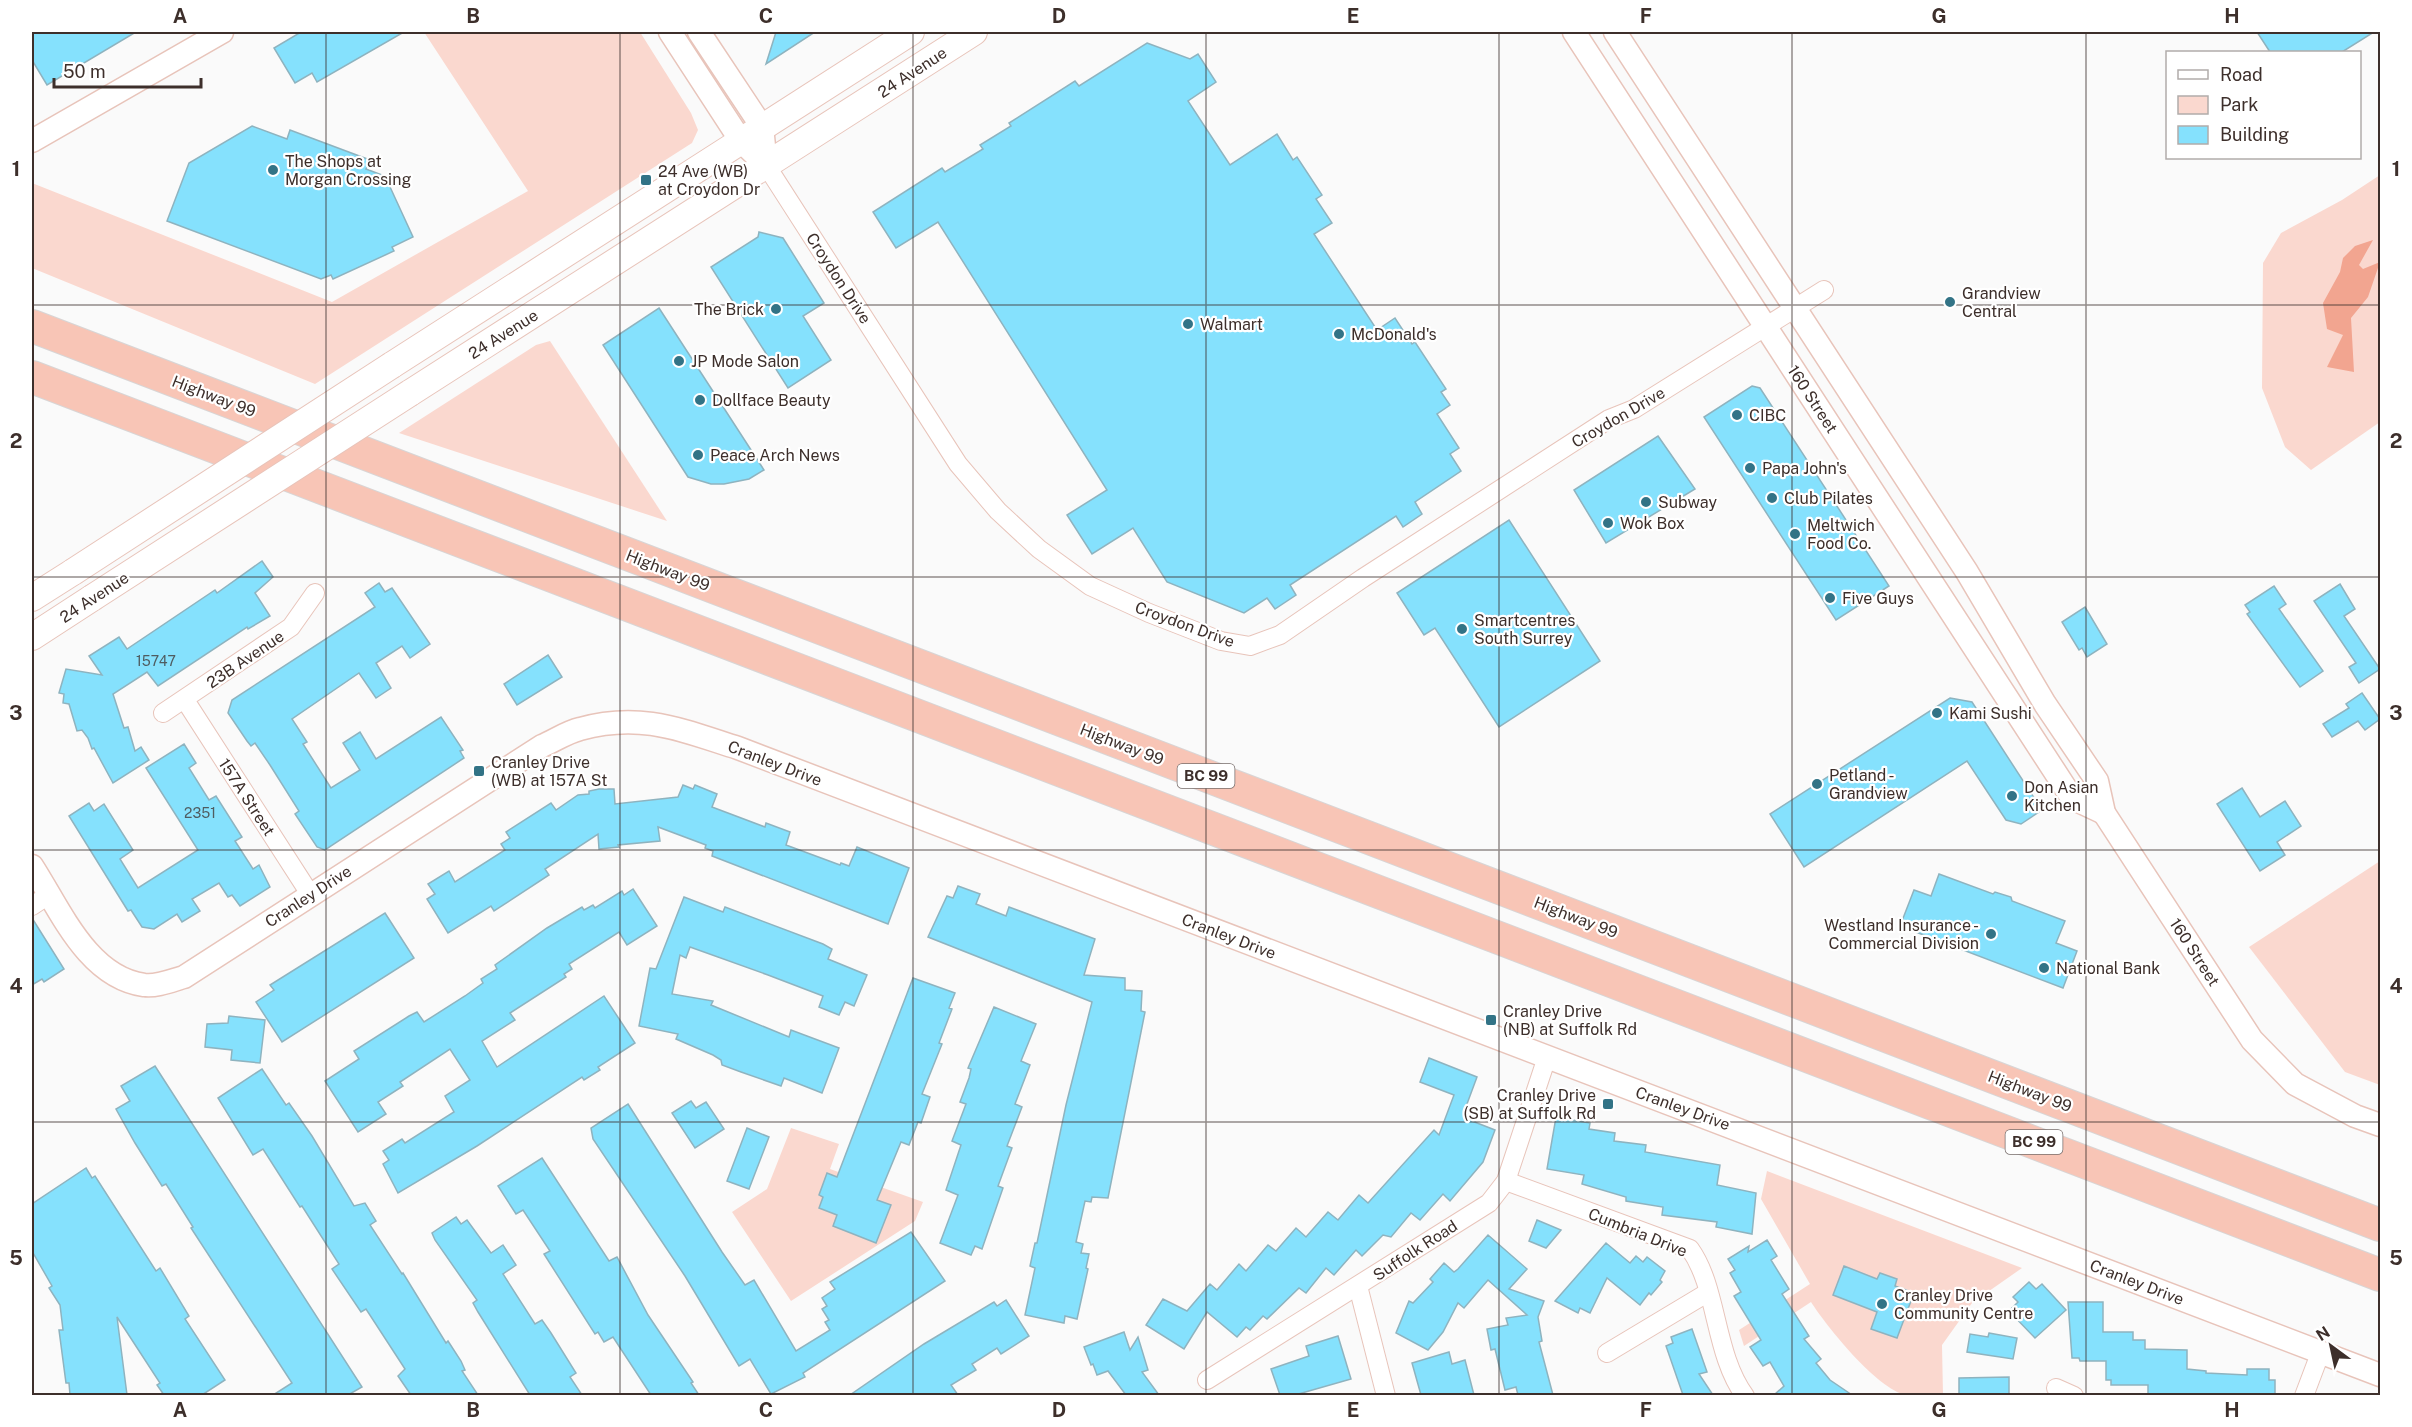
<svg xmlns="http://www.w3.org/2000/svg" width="2412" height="1427" font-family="'Public Sans',sans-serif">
<rect width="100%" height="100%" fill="#fafafa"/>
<!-- green -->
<g fill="#fad8cf">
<path d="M424,32H640L691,113L698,130L692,143L315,384L32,268V183L332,302L528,191Z"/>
<path d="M2380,175V422L2311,470L2285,447L2262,388L2263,263L2281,233L2342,200Z"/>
<path d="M550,341L667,521L399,433L536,345Z"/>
<path d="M2380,861V1085L2345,1072L2249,947Z"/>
<path d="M791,1128L839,1144L830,1169L923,1202L915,1221L791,1301L732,1212L767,1189Z"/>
<path d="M1767,1171L2022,1268L1972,1303L1942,1345L1943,1395C1932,1395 1917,1398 1906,1395C1877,1389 1827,1327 1811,1302L1744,1346L1739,1330L1810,1284L1761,1199Z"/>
</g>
<!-- water -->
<path fill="#f2a590" d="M2373,240L2359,265L2363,269L2380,262L2368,297L2351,318L2354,372L2327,367L2343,335L2327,329L2323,303L2340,272L2343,258L2355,246Z"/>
<!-- building -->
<g fill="#85e1fd" stroke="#8eb3bf" stroke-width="1.5">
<path d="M32,32H136L47,85L32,60Z"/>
<path d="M301,32H404L317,82L312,73L295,83L274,48Z"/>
<path d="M776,32H815L766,64Z"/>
<path d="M2257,32H2374L2342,52H2270Z"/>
<path d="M1147,43L1190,59L1198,54L1216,82L1188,101L1230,165L1277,134L1293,160L1297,157L1322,195L1316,199L1332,223L1314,234L1377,330L1395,318L1412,344L1415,342L1446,389L1441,392L1450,405L1437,414L1459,448L1450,454L1461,471L1415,502L1422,514L1403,527L1396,516L1290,585L1296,595L1275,609L1267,598L1244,613L1167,582L1133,528L1092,554L1067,515L1107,490L938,222L896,248L873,212L942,168L945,172L983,149L980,145L1011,126L1009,123L1075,81L1079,86Z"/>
<path d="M252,126L287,139L290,130L370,160L366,169L385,176L413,237L392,247L394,251L333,279L331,275L321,279L167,221L189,163Z"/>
<path d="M759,232L783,238L824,303L803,316L831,360L788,388L711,267L758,237Z"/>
<path d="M659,308L764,470L749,479L724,484H711L688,477L603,345Z"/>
<path d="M1752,386L1760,388L1889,586L1836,620L1704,417Z"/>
<path d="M1658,436L1695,489L1606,543L1574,490Z"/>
<path d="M1509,520L1600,661L1499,727L1435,628L1424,635L1397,593Z"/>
<path d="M262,561L273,577L255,593L270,616L248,629L247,627L158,686L147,672L113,694L124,728L128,727L135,751L141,747L149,760L113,783L94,748L92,749L88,738L82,730L77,731L69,704L63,703L64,694L59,693L66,669L102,675L89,656L119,637L127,649L215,590L217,593Z"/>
<path d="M379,583L385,592L392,588L430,644L410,658L402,646L376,663L391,688L376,698L359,673L292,719L307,742L303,744L331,788L360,770L343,743L360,732L376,759L441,717L463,750L460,751L464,758L325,850L317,847L295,814L299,811L270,765L255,743L251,746L247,741L228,713L232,700L375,607L365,593Z"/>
<path d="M2340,584L2355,609L2344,616L2380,669L2359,683L2349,667L2356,663L2314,601Z"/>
<path d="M2274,586L2286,604L2279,609L2323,671L2300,687L2247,614L2250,612L2245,605Z"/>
<path d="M2085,607L2107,644L2087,657L2082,648L2079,650L2062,622Z"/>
<path d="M548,655L562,677L517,705L504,684Z"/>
<path d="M2362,693L2380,719L2365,730L2358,721L2332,737L2323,724L2349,708L2346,704Z"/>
<path d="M1950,698L1972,702L2042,810L2021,824L2006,820L1967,761L1804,867L1770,814Z"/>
<path d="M184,744L196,763L189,768L209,800L216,796L242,837L235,841L253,869L259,865L270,887L240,906L232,895L228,897L219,883L192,899L200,911L182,922L177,914L154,929L142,927L131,910L128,911L69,816L89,803L94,811L104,804L133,850L120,859L138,888L198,850L146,768Z"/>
<path d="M683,785L693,789L695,785L717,794L712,807L765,827L766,823L790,832L786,845L840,865L841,863L849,866L857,847L909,868L888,924L712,856L713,851L705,848L706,845L658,827L660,841L618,845L619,847L599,849L598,834L545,869L549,875L494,911L491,906L448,933L427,899L435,894L428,884L449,871L455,882L505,850L501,844L510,838L506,832L551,803L556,810L578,795L589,794V791L599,789H614L615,804L678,797Z"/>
<path d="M2242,788L2260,817L2285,801L2301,826L2277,842L2285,855L2260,871L2217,804Z"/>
<path d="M1939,874L1993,894L1995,892L2011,897L2012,901L2065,921L2056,943L2077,951L2063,988L1900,926L1914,890L1931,896Z"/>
<path d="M958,886L980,894L976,904L1006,916L1009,907L1095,939L1084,975L1125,978V990L1142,991L1141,1011L1145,1012L1108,1198L1092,1197L1091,1202L1085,1201L1076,1242L1083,1244L1081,1253L1089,1254L1086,1268L1088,1269L1077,1319L1065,1316L1064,1323L1025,1315L1035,1268L1030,1266L1035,1243H1037L1066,1105L1092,1002L928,937L947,896L953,898Z"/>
<path d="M633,889L657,926L627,945L619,932L569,964L572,969L564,974L566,977L510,1013L515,1020L482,1041L497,1067L604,996L635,1043L598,1067L600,1070L584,1080L582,1077L477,1146L398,1193L383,1164L389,1160L383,1151L402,1139L405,1143L454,1112L445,1096L470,1080L450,1049L400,1082L403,1086L378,1102L386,1114L358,1132L325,1081L359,1059L354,1051L409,1016L417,1012L424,1022L465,996L483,983L481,979L497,969L495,965L547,928L582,907L584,910L593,905L595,908L622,891L624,895Z"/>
<path d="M684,897L723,912L725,907L823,944L832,949L828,959L867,975L854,1006L845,1002L839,1015L819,1007L823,996L768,975L690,947L686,958L680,955L672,994L713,1001L711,1005L789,1037L791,1030L839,1048L822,1093L784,1078L781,1086L741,1072L722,1065L721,1060L713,1055L676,1039L678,1034L639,1026L650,968L656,969Z"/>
<path d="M385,913L414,958L282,1042L256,1002L274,990L270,985Z"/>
<path d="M32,918L64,969L44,982L42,979L32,985Z"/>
<path d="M913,978L955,993L949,1008L952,1009L939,1043L942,1044L922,1094L930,1097L921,1123L918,1122L909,1145L901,1142L877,1200L891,1205L876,1243L833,1226L837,1215L819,1208L823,1197L819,1195L827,1173L837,1177Z"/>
<path d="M994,1007L1036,1024L1021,1061L1030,1065L1015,1104L1022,1107L1007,1146L1012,1148L998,1186L1003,1188L982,1249L975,1246L971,1255L940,1243L958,1195L946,1190L961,1145L952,1141L966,1104L960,1102L969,1078L971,1069L968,1068Z"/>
<path d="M229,1016L265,1020L260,1063L231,1060L232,1050L205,1047L207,1024L228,1023Z"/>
<path d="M1429,1058L1477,1077L1464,1112L1474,1116L1472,1121L1495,1130L1483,1162L1450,1201L1443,1194L1420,1220L1411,1213L1391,1237L1383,1235L1362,1256L1356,1250L1334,1275L1326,1268L1306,1293L1299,1288L1267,1319L1263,1316L1250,1330L1246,1327L1237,1337L1207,1312L1184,1349L1146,1325L1163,1299L1187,1311L1210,1284L1217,1290L1239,1264L1246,1271L1268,1245L1276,1251L1296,1228L1306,1237L1328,1212L1338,1220L1359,1195L1368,1203L1434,1130L1439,1135L1454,1095L1420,1082Z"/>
<path d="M155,1066L362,1387L348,1395H273L292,1383L191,1228L193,1227L166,1184L162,1186L135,1143L116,1109L130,1101L121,1086Z"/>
<path d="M262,1069L286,1105L289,1103L312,1136L354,1206L365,1203L376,1221L370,1225L402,1274L403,1273L446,1343L448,1341L461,1361L465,1370L462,1371L478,1395H411L398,1376L405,1369L366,1309L361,1312L332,1269L339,1264L302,1206L300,1207L263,1149L253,1155L218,1098Z"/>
<path d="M691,1101L696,1108L706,1102L724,1129L695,1148L672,1113Z"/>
<path d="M628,1104L722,1252L745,1285L754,1280L796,1351L830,1330L825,1322L829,1320L822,1309L827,1306L822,1298L835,1289L830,1282L911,1232L945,1281L803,1373L805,1377L771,1394L750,1359L739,1366L685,1276L593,1139L591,1128Z"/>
<path d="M1556,1117L1590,1123L1589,1129L1615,1133L1614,1141L1646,1145L1645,1152L1720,1165L1717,1185L1756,1193L1752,1234L1716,1227L1717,1222L1662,1215L1663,1207L1626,1201V1197L1582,1184L1584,1175L1547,1169Z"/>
<path d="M747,1128L769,1137L749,1189L727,1181Z"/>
<path d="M542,1158L609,1261L617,1257L648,1315L693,1382L691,1383L699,1395H651L613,1337L604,1342L598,1332L595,1334L544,1254L550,1251L523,1210L516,1214L498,1186Z"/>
<path d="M86,1168L92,1178L95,1176L156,1271L160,1268L189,1316L185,1319L225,1380L202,1395H164L157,1385L160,1383L117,1317L127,1395H70L69,1383H66L59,1330H63L60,1305L49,1288L52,1286L32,1251V1204Z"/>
<path d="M456,1217L461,1224L467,1220L491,1253L503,1245L516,1265L503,1274L535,1324L542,1320L551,1333L576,1373L570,1377L582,1395H530L478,1312L473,1303L477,1300L435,1240L432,1233Z"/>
<path d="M1537,1220L1561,1230L1546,1248L1529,1241Z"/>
<path d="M1488,1235L1527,1269L1509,1289L1544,1301L1538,1317L1542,1341L1539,1342L1553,1395H1518L1516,1387L1505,1390L1495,1349L1491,1350L1487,1329L1508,1325L1506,1318L1527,1315L1488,1280L1464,1308L1458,1303L1443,1332L1428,1350L1396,1333L1409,1301L1413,1303L1433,1282L1430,1279L1444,1263L1454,1272L1458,1269Z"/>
<path d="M1767,1240L1777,1256L1771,1260L1789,1289L1782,1294L1809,1336L1804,1339L1821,1359L1816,1363L1830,1380L1852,1395H1774L1784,1386L1770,1362L1763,1366L1750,1347L1761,1340L1734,1296L1741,1292L1730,1273L1735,1270L1728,1259L1749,1246L1748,1252Z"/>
<path d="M1606,1243L1630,1263L1636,1256L1643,1262L1647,1257L1665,1271L1660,1280L1662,1282L1651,1295L1649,1293L1640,1305L1607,1278L1590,1313L1580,1308L1578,1313L1555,1301Z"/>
<path d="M1844,1266L1877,1279L1880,1273L1897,1279L1895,1286L1914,1293L1897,1338L1871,1329L1877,1312L1833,1295Z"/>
<path d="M2029,1282L2036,1289L2042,1284L2066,1310L2035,1338L2009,1311L2018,1302L2013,1297Z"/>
<path d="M1006,1300L1029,1336L1001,1354L997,1348L972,1364L976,1370L951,1385L958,1395H850L924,1344L994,1302L997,1306Z"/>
<path d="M2068,1302H2103V1332H2133V1340H2145V1349L2187,1350V1369L2206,1371V1373L2247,1375V1369H2269V1380H2275V1395H2148V1385H2111V1380H2106V1361H2080L2079,1358H2072Z"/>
<path d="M1692,1329L1707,1372L1699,1374L1713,1395H1683L1666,1346L1673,1343L1671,1337Z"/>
<path d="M1124,1332L1130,1350L1138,1337L1148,1370L1142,1372L1159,1395H1126L1108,1371L1097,1375L1093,1364L1091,1365L1084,1347Z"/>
<path d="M1989,1333L2017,1338L2013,1359L1967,1352L1970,1334L1988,1337Z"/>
<path d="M1338,1336L1351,1379L1295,1395H1280L1271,1369L1309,1356L1306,1346Z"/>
<path d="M1449,1352L1452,1364L1465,1360L1474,1395H1421L1412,1363Z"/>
<path d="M2009,1377V1395H1959V1378Z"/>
</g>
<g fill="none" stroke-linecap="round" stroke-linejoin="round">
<defs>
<g id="minor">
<path d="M766,165L958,464L998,511L1039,549L1090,586L1149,613L1221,641L1250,646L1280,635L1363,578L1609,419L1634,409L1824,290"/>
<path d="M185,700L310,894"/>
<path d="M163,713L291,627L315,593"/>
<path d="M32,906L50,894"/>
<path d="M1506,1181L1690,1249C1718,1288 1714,1354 1745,1396"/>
<path d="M1358,1286L1386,1396"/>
<path d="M1607,1353L1707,1293"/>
<path d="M1207,1380L1489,1203L1506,1181L1547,1057"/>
<path d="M2056,1388L2074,1396"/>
<path d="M2304,1396L2321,1351"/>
</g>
<g id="tertiary">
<path d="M670,32L741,141L766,165"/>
<path d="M699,32L762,127L764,146"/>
<path d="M1574,32L2072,798L2104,813"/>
<path d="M1615,32L1967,572L2045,704L2097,781L2104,813L2252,1040L2295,1084L2355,1116L2380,1125"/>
<path d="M32,141L222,32"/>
<path d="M32,866C60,909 87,977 144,985C156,987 173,980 184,977L542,746C554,741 567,732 580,729C641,712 681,730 738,748L2380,1375"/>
</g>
<g id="secondary">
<path d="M392,365L911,32"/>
<path d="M410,393L974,32"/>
<path d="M32,598L73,572"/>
<path d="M32,637L92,598"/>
</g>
<g id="motorway">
<path d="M32,326L2380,1225"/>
<path d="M32,377L2380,1275"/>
</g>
</defs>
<!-- minor casing -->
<use href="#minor" stroke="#e8c4ba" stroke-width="20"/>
<!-- tertiary casing -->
<use href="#tertiary" stroke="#e8c4ba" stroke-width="25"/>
<!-- secondary casing -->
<use href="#secondary" stroke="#e8c4ba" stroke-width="28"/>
<!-- motorway casing -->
<use href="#motorway" stroke="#d8d5d5" stroke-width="34"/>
<!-- minor -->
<use href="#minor" stroke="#fff" stroke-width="18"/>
<!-- tertiary -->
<use href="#tertiary" stroke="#fff" stroke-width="22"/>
<!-- secondary -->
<use href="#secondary" stroke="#fff" stroke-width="26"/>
<!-- motorway -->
<use href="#motorway" stroke="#f8c5b6" stroke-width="32"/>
<defs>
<g id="secondary-bridge">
<path d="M73,572L392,365"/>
<path d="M92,598L410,393"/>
</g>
</defs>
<!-- secondary-bridge casing -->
<use href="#secondary-bridge" stroke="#e8c4ba" stroke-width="28" stroke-linecap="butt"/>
<!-- secondary-bridge -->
<use href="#secondary-bridge" stroke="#fff" stroke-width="26"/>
</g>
<!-- grid -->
<path fill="none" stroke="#3d2f2b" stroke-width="1.5" stroke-opacity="0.55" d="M326,32V1396M620,32V1396M913,32V1396M1206,32V1396M1499,32V1396M1792,32V1396M2086,32V1396M32,305H2380M32,577H2380M32,850H2380M32,1122H2380"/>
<!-- markers -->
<g fill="#327386" stroke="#fff" stroke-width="2">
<circle cx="273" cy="170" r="6"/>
<rect x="640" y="174" width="12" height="12" rx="3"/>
<circle cx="1950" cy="302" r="6"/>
<circle cx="776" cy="309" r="6"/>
<circle cx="1188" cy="324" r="6"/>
<circle cx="1339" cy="334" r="6"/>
<circle cx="679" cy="361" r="6"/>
<circle cx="700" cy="400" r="6"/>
<circle cx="1737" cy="415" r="6"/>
<circle cx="698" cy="455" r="6"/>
<circle cx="1750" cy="468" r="6"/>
<circle cx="1772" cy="498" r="6"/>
<circle cx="1646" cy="502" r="6"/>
<circle cx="1608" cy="523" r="6"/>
<circle cx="1795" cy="534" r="6"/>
<circle cx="1830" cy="598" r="6"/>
<circle cx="1462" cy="629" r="6"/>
<circle cx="1937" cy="713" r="6"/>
<rect x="473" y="765" width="12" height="12" rx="3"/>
<circle cx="1817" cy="784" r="6"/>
<circle cx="2012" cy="796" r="6"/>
<circle cx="1991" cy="934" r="6"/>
<circle cx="2044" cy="968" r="6"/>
<rect x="1485" y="1014" width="12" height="12" rx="3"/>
<rect x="1602" y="1098" width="12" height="12" rx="3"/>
<circle cx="1882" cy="1304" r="6"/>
</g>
<g text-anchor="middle" stroke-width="4.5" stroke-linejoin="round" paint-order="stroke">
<!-- number labels -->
<g font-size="14" fill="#4f5c60">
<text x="156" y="666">15747</text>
<text x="200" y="818">2351</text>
</g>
<!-- shield labels -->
<g fill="#fff" stroke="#776d6b" stroke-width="1.5">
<rect x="1177.5" y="764" width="57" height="24" rx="4.5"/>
<rect x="2005.5" y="1130" width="57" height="24" rx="4.5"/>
</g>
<g font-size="15" font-weight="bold" fill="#3d2f2b">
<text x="1206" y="781">BC 99</text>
<text x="2034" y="1147">BC 99</text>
</g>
<!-- street labels -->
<g font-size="16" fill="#3d2f2b" stroke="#fff">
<text transform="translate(912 72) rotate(-33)" y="6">24 Avenue</text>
<text transform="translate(839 278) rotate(57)" y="6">Croydon Drive</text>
<text transform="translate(503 334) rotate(-32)" y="6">24 Avenue</text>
<text transform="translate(214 396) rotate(21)" y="6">Highway 99</text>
<text transform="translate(1813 399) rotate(57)" y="6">160 Street</text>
<text transform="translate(1618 417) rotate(-30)" y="6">Croydon Drive</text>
<text transform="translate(668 570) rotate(21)" y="6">Highway 99</text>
<text transform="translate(94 597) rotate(-33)" y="6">24 Avenue</text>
<text transform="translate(1185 624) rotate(20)" y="6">Croydon Drive</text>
<text transform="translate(245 659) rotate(-34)" y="6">23B Avenue</text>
<text transform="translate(1122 744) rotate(21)" y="6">Highway 99</text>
<text transform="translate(775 763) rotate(21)" y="6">Cranley Drive</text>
<text transform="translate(247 797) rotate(57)" y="6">157A Street</text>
<text transform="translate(308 896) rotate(-33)" y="6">Cranley Drive</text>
<text transform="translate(1576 917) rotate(21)" y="6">Highway 99</text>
<text transform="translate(1229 936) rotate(21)" y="6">Cranley Drive</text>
<text transform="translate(2195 952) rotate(57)" y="6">160 Street</text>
<text transform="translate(2030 1091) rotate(21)" y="6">Highway 99</text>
<text transform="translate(1683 1108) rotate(20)" y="6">Cranley Drive</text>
<text transform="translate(1638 1232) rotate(22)" y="6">Cumbria Drive</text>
<text transform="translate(1415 1250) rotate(-33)" y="6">Suffolk Road</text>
<text transform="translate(2137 1282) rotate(21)" y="6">Cranley Drive</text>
</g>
<!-- poi labels -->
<g font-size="16" fill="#3d2f2b" stroke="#fff" text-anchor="start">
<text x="285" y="167">The Shops at<tspan x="285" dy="18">Morgan Crossing</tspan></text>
<text x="658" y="177">24 Ave (WB)<tspan x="658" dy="18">at Croydon Dr</tspan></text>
<text x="1962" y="299">Grandview<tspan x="1962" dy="18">Central</tspan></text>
<text x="764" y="315" text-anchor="end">The Brick</text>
<text x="1200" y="330">Walmart</text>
<text x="1351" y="340">McDonald's</text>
<text x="691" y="367">JP Mode Salon</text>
<text x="712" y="406">Dollface Beauty</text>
<text x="1749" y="421">CIBC</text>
<text x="710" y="461">Peace Arch News</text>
<text x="1762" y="474">Papa John's</text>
<text x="1784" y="504">Club Pilates</text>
<text x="1658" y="508">Subway</text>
<text x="1620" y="529">Wok Box</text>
<text x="1807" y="531">Meltwich<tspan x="1807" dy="18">Food Co.</tspan></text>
<text x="1842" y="604">Five Guys</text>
<text x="1474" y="626">Smartcentres<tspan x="1474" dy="18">South Surrey</tspan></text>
<text x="1949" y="719">Kami Sushi</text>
<text x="491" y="768">Cranley Drive<tspan x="491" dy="18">(WB) at 157A St</tspan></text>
<text x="1829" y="781">Petland -<tspan x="1829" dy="18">Grandview</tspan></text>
<text x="2024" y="793">Don Asian<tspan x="2024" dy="18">Kitchen</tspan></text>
<text x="1979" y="931" text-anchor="end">Westland Insurance -<tspan x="1979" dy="18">Commercial Division</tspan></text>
<text x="2056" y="974">National Bank</text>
<text x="1503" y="1017">Cranley Drive<tspan x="1503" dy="18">(NB) at Suffolk Rd</tspan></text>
<text x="1596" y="1101" text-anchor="end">Cranley Drive<tspan x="1596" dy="18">(SB) at Suffolk Rd</tspan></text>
<text x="1894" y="1301">Cranley Drive<tspan x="1894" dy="18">Community Centre</tspan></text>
</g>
</g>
<!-- border -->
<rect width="2412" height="1427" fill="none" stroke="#ffffff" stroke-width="66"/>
<!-- legend -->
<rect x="2166" y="51" width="195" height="108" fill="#ffffff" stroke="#b1acaa" stroke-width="1.5"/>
<rect x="2178" y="70" width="30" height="9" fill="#ffffff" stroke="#b1acaa" stroke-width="1.5"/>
<text x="2220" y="81" font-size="18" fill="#3d2f2b">Road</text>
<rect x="2178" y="96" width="30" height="18" fill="#fad8cf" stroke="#b1acaa" stroke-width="1.5"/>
<text x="2220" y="111" font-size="18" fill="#3d2f2b">Park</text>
<rect x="2178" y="126" width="30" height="18" fill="#85e1fd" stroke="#b1acaa" stroke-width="1.5"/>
<text x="2220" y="141" font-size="18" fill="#3d2f2b">Building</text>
<!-- north arrow -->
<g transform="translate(2331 1346) rotate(327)" stroke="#ffffff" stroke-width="4.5" paint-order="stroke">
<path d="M0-4.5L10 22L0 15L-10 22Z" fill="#3d2f2b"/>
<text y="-9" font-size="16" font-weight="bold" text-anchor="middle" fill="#3d2f2b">N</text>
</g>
<!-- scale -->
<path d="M54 78v9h147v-9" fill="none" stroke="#3d2f2b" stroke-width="3"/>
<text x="63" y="78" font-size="18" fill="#3d2f2b" stroke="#ffffff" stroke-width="4.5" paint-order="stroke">50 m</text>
<rect x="33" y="33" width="2346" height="1361" fill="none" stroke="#3d2f2b" stroke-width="2"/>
<g font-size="20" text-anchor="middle" font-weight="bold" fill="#3d2f2b">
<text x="180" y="23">A</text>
<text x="473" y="23">B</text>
<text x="766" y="23">C</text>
<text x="1059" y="23">D</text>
<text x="1353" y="23">E</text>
<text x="1646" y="23">F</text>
<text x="1939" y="23">G</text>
<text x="2232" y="23">H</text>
<text x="16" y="176">1</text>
<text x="2396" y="176">1</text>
<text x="16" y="448">2</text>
<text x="2396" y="448">2</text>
<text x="16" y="720">3</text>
<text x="2396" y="720">3</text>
<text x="16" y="993">4</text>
<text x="2396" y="993">4</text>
<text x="16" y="1265">5</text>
<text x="2396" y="1265">5</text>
<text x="180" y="1417">A</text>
<text x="473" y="1417">B</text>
<text x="766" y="1417">C</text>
<text x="1059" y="1417">D</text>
<text x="1353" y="1417">E</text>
<text x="1646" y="1417">F</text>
<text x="1939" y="1417">G</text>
<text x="2232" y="1417">H</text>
</g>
</svg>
